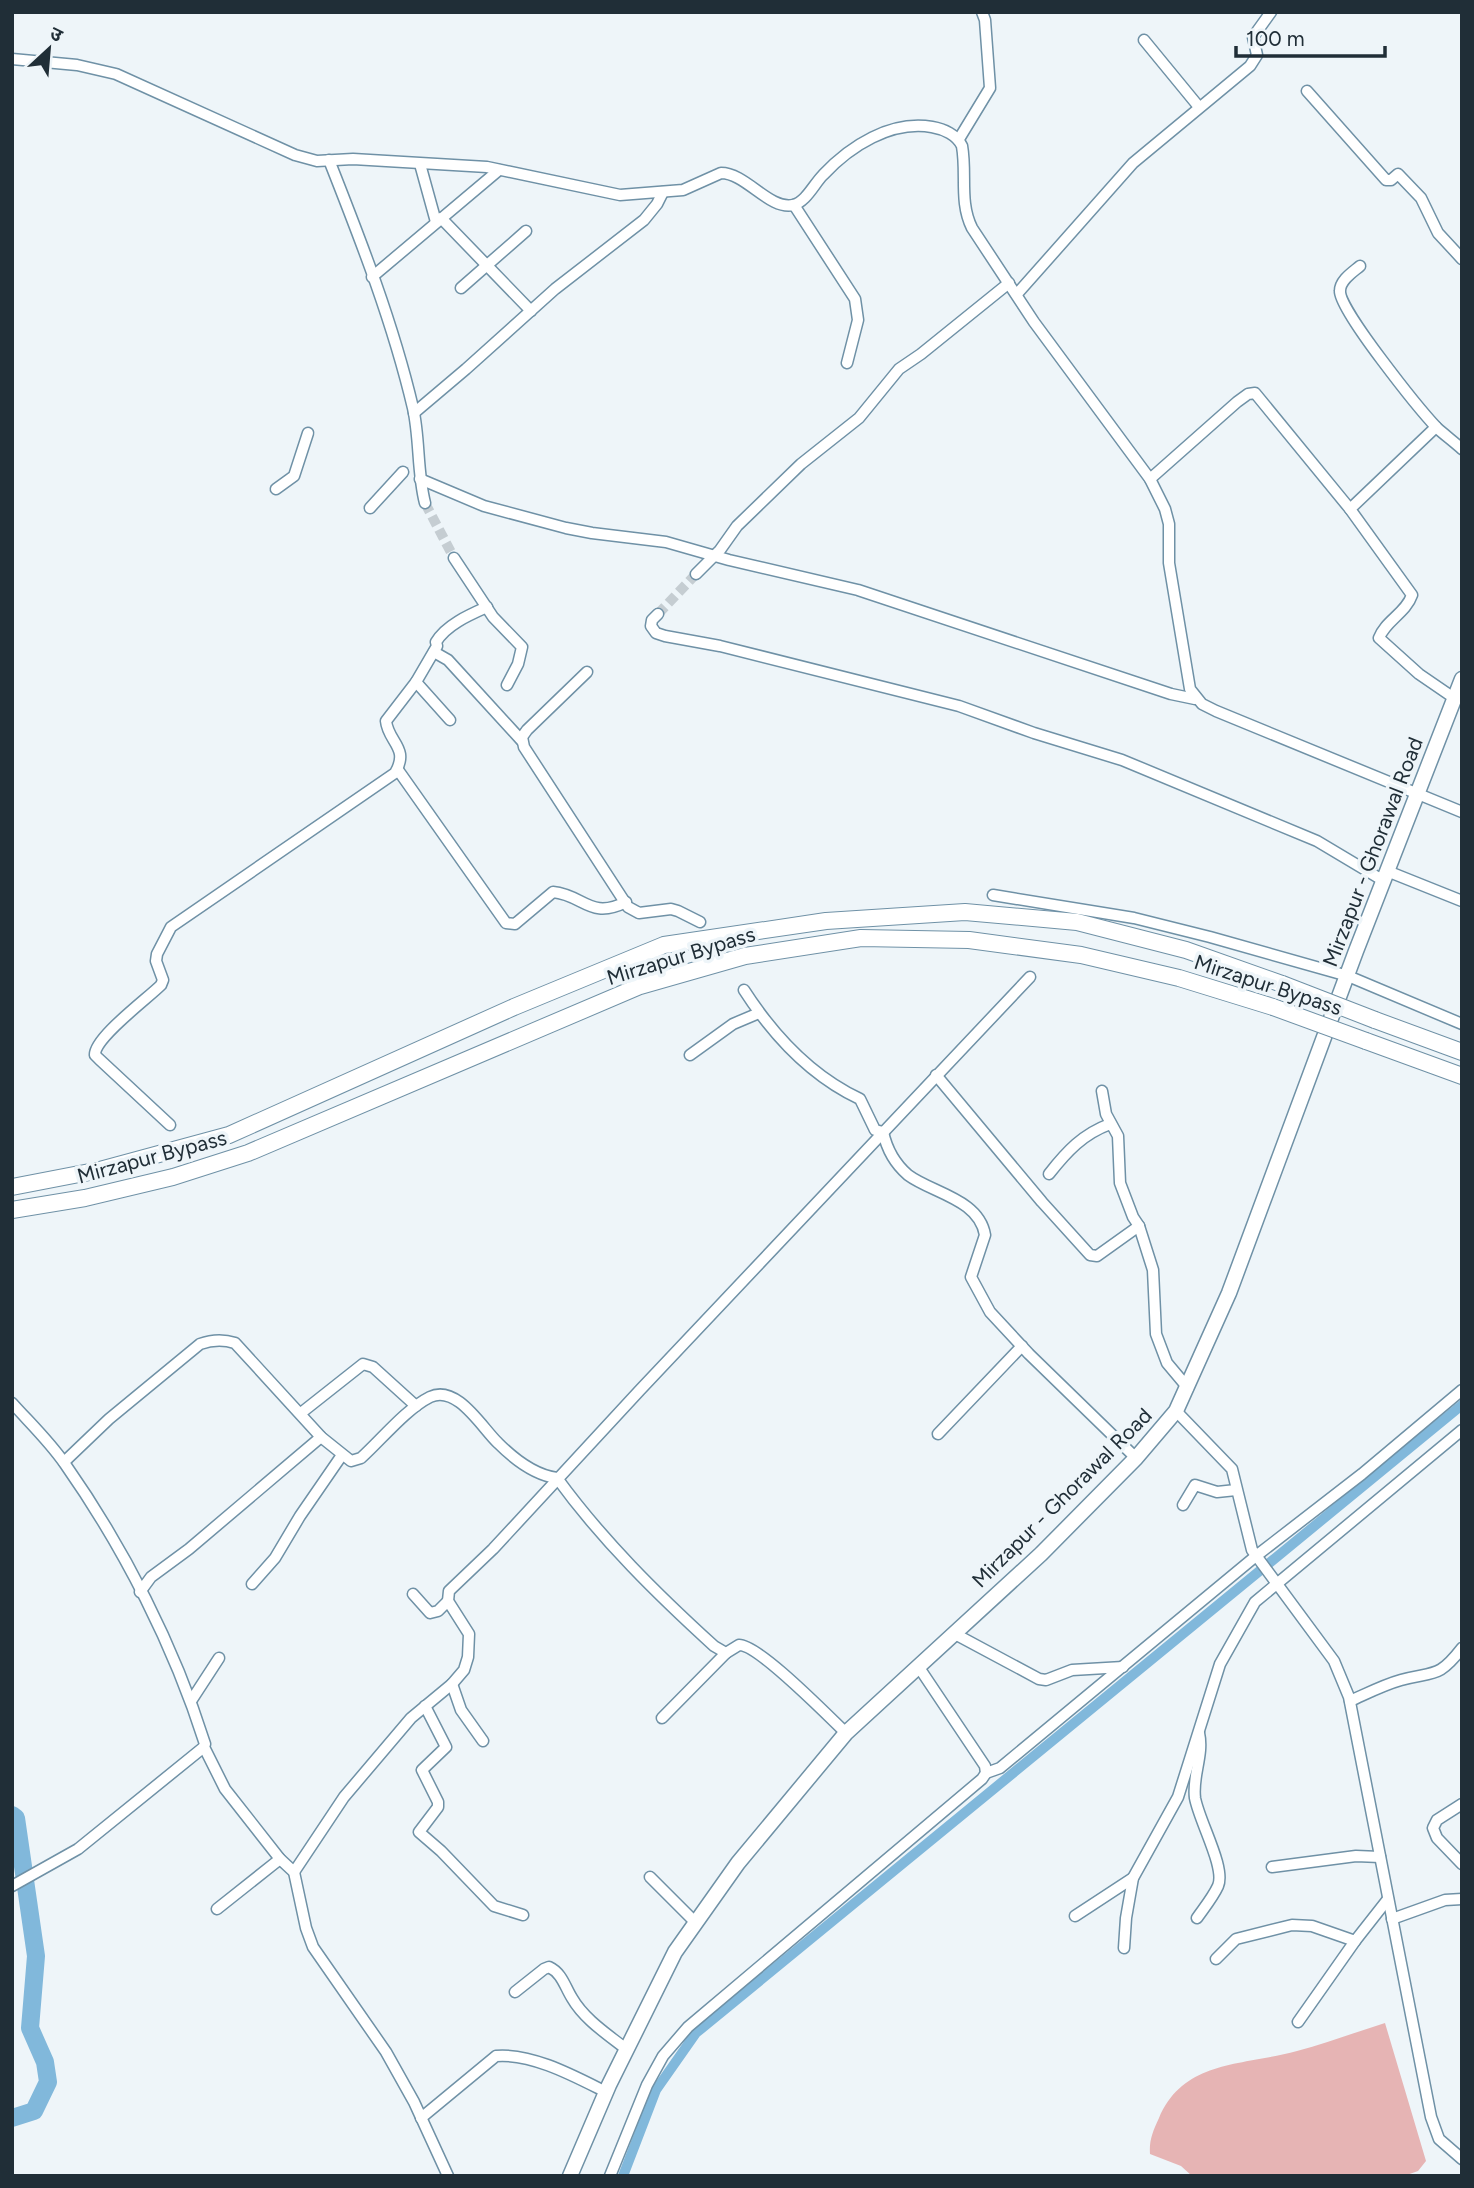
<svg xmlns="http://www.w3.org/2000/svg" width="1474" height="2188" font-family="Figtree,'Noto Sans Devanagari',sans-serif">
<rect width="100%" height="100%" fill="#eef5f9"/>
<!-- green -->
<path fill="#e6b4b4" d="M1385,2023L1426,2161L1418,2171L1404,2176H1192L1181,2166L1150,2154C1149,2140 1153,2131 1159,2118C1184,2059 1244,2066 1297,2051C1327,2043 1356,2032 1385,2023Z"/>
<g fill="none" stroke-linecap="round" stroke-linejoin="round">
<!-- canal -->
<path stroke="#81b8db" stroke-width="10" d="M623,2176L656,2090L696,2033L1462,1405"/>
<!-- river -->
<path stroke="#81b8db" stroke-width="18" d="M12,1815L16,1818L36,1956L30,2028L45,2062L48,2082L34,2111L12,2118"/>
<!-- minor-tunnel -->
<g stroke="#c5cdd2" stroke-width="10" stroke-dasharray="10 5" stroke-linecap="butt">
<path d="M425,503L454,558"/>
<path d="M658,614L696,574"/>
</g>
<defs>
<g id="minor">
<path d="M1144,40L1199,107"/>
<path d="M12,59L77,65L116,74L295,155L317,161L353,159L487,167L620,195L683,190L721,173C746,173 769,210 793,205C806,202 814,184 823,175C850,146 891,120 932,127C944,129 957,135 962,146C967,174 959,202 972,228L1034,322L1150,479L1165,509L1169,524V563L1190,689L1202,704L1216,711L1462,812"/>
<path d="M1307,91L1386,180H1391L1398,174L1421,198L1438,233L1462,259"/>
<path d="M959,139L990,88L985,20L982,12"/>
<path d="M329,160C361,241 393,323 413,408C420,439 417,472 425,503"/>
<path d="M420,164L436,222"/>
<path d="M794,205L855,299L858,320L847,363"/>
<path d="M441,218L531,311"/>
<path d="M1360,266C1353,272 1340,280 1340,291C1339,310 1420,410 1437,428C1445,435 1454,442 1462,449"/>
<path d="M372,277L499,170"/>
<path d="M461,288L526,231"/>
<path d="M1017,294L1133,163L1250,66L1257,55L1253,37L1271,12"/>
<path d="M414,413L466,369L555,289L644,220L657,204L663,192"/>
<path d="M1436,427L1350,509L1412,595C1406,613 1385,621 1379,638L1419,674L1454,698"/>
<path d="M420,479L484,506L566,528L592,533L666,542L729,560L858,590L1171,694L1195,699"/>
<path d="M1150,479L1237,402L1248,394L1255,393L1350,509"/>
<path d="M276,489L294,476L308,433"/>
<path d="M370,508L403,472"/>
<path d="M454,558L493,617L522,647L518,664L507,685"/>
<path d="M696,574L720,550L737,526L801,464L859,418L899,369L921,354L1009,283"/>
<path d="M658,614L652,620L651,626L656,633L665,636L720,646L959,706L1034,733L1122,760L1317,841L1384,881"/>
<path d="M434,652L448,660L522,741"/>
<path d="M587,672L527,730L522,737L524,747L628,907L639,913L671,909L678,911L700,922"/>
<path d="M416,682L450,720"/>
<path d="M398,770L506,923L515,924L553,892C584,895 590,920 626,902"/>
<path d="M1387,871L1462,901"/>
<path d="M993,895L1134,918L1210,937L1348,976L1462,1024"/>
<path d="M744,990C773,1035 811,1076 860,1099L875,1130L883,1132C887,1150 894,1163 908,1175C932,1193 979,1199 985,1235L971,1277L990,1312L1029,1354L1136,1458"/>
<path d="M690,1055L733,1024L759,1013"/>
<path d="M936,1075L1042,1202L1090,1255L1097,1256L1139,1226"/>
<path d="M1102,1091L1106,1114L1118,1136L1120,1183L1133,1217L1139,1226L1153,1270L1156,1334L1167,1363L1188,1388"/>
<path d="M170,1125L99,1059L95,1055C94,1038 147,999 161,985L163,980L156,961L157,954L171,927L395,773C410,748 388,742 386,721L416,682L437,646L436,642C446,625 469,615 487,607"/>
<path d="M1049,1174C1067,1151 1083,1134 1110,1124"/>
<path d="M12,1403C30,1423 50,1442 65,1464C124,1548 174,1646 205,1744L204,1747L225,1789L280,1859L294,1872L306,1928L313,1947L386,2052L414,2102L448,2176"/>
<path d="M1176,1411L1232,1469L1252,1550L1334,1661L1349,1697L1431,2117L1439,2139L1462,2159"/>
<path d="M301,1413L363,1364L373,1367L416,1406"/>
<path d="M938,1434L1022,1346"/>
<path d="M64,1462L109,1419L200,1344C211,1340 223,1339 235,1343L321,1437L351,1461L361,1458C381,1440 406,1409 430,1397C457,1384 482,1428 498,1443C514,1459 534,1475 557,1478C602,1540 658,1595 714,1646L726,1653L739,1645C758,1644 829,1717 846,1733"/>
<path d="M1183,1505L1195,1485L1217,1492L1236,1490"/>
<path d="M252,1584L275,1558L300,1516L342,1455"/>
<path d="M140,1592L151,1577L189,1549L321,1437"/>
<path d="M413,1594L430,1613L438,1611L448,1601"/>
<path d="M955,1634L1039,1679L1046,1680L1072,1670L1123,1667"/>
<path d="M452,1684L461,1710L483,1741"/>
<path d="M191,1701L219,1658"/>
<path d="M1350,1701C1366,1694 1383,1685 1401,1680C1434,1671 1438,1679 1462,1648"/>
<path d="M425,1706L446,1747L422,1770L438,1802V1807L419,1832L441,1851L494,1906L523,1915"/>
<path d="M662,1718L726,1653"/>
<path d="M986,1773L1000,1768L1256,1556L1362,1474L1462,1390"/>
<path d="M1462,1804L1437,1820L1433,1828L1437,1838L1462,1864"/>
<path d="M1272,1867L1356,1856L1380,1857"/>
<path d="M294,1872L344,1797L411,1718L452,1684L464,1670L468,1657L469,1634L448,1601L449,1591L493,1549L640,1390L1030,977"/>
<path d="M650,1877L695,1922"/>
<path d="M12,1886L78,1849L204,1747"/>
<path d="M217,1909L280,1859"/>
<path d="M1075,1916L1133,1878"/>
<path d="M1197,1918C1204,1908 1213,1897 1218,1886C1226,1868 1199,1821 1195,1798C1192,1776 1204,1755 1199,1733"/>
<path d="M1392,1919L1445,1900L1462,1899"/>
<path d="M1124,1948L1126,1918L1133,1878L1178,1797L1220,1664L1255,1602L1462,1430"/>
<path d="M1216,1959L1236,1939L1292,1925L1312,1926L1355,1941L1388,1899"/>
<path d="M515,1992L544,1969L549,1967C562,1973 565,1987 572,1998C584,2019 607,2034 626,2049"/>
<path d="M1298,2022L1355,1941"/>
<path d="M421,2118L496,2056C532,2053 574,2076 606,2092"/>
<path d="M610,2176L647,2085L663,2056L688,2027L982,1779L986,1773L985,1766L918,1666"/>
</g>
<path id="major" d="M570,2176L609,2085L675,1952L738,1863L846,1733L1041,1554L1136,1458L1176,1411L1229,1293L1356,951L1462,679"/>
<g id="highway">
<path d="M1375,1020L1462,1052"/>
<path d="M1366,1041L1462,1076"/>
<path d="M12,1187L100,1170L229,1135L514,1007L664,945L826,921L965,912L1077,922L1186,950L1282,984"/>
<path d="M12,1210L85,1198L173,1177L248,1153L640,986L745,956L861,938L969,940L1081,955L1179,978L1273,1007"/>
</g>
</defs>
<!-- minor casing -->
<use href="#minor" stroke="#6f91a6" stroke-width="13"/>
<!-- major casing -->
<use href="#major" stroke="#6f91a6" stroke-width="17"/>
<!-- highway casing -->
<use href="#highway" stroke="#6f91a6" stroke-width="18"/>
<!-- minor -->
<use href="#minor" stroke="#fff" stroke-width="10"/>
<!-- major -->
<use href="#major" stroke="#fff" stroke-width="14"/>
<!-- highway -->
<use href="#highway" stroke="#fff" stroke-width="16"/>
<defs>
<g id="highway-bridge">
<path d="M1282,984L1375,1020"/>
<path d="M1273,1007L1366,1041"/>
</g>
</defs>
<!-- highway-bridge casing -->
<use href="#highway-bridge" stroke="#6f91a6" stroke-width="18" stroke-linecap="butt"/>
<!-- highway-bridge -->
<use href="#highway-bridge" stroke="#fff" stroke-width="16"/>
</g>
<g text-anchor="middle" stroke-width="7" stroke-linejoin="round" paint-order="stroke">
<!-- street labels -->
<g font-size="21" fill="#202e37" stroke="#eef5f9">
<text transform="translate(1373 852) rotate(-69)" y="7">Mirzapur - Ghorawal Road</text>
<text transform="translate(681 956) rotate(-17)" y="7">Mirzapur Bypass</text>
<text transform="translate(1268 985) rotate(18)" y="7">Mirzapur Bypass</text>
<text transform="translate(152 1157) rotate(-15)" y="7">Mirzapur Bypass</text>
<text transform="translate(1062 1498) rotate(-45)" y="7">Mirzapur - Ghorawal Road</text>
</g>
</g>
<!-- border -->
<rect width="1474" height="2188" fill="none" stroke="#202e37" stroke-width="28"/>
<!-- north arrow -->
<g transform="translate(49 49) rotate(26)" stroke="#eef5f9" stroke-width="5" paint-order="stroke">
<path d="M0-5L12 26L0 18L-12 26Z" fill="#202e37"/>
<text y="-10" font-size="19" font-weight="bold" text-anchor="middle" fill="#202e37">उ</text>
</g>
<!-- scale -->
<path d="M1236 46v10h149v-10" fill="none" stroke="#202e37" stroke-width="3.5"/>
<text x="1246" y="46" font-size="21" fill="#202e37" stroke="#eef5f9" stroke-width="5" paint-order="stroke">100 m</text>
</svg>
